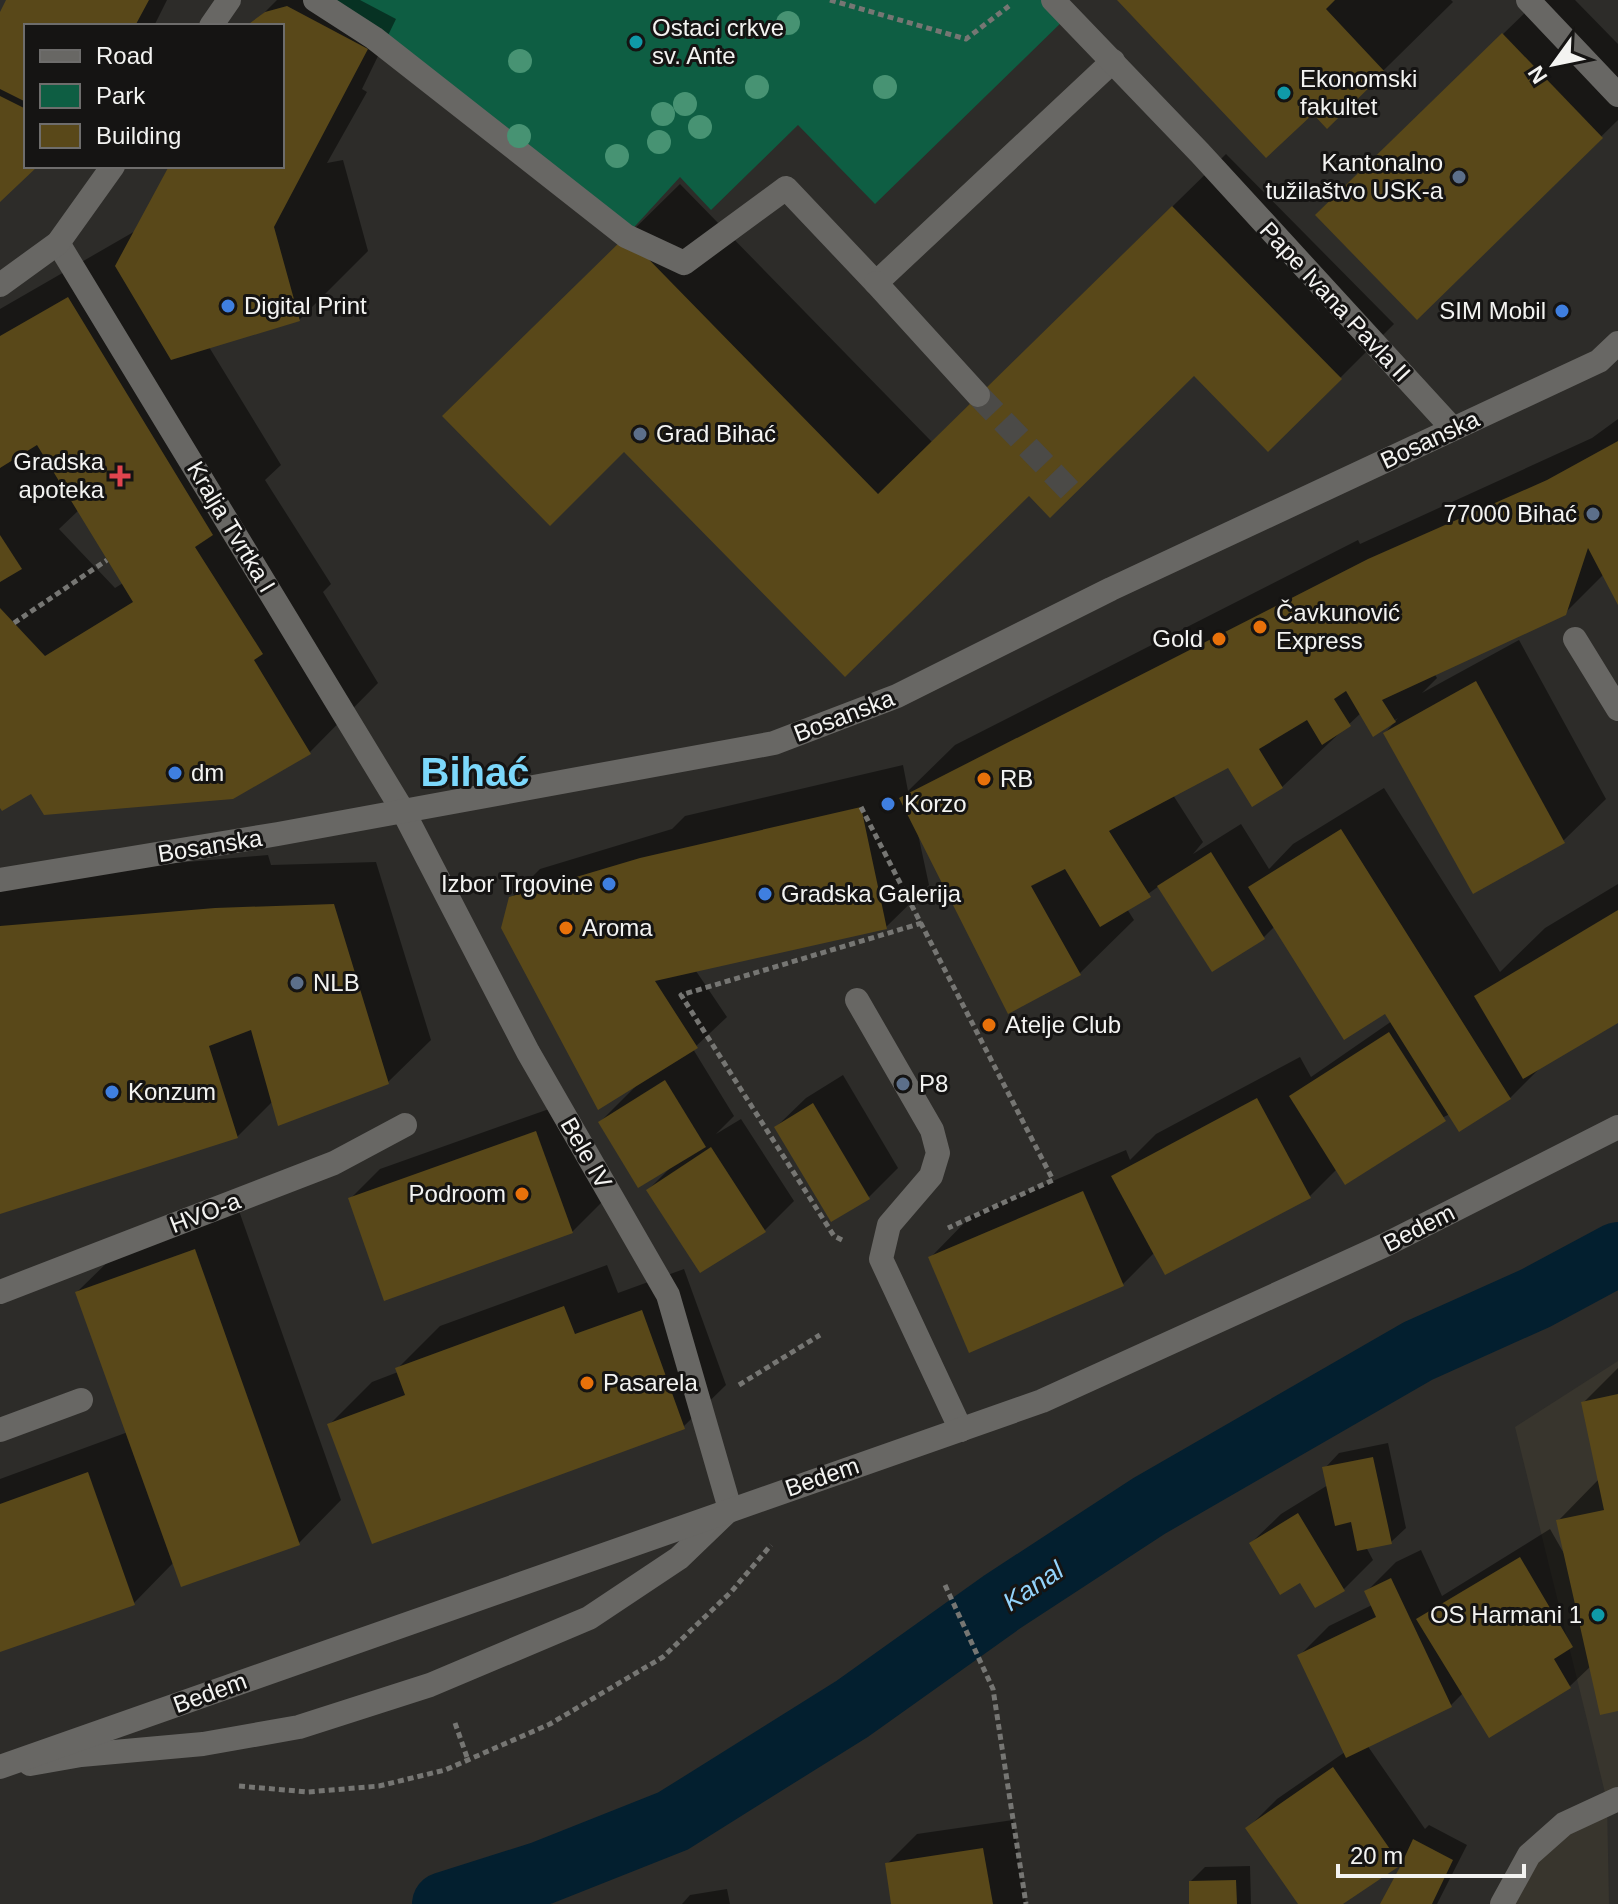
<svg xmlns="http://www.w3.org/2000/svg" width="1618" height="1904" font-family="Arial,sans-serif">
<rect width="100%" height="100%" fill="#2d2c29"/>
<!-- built -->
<path fill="#38352d" d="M1618,1361V1799L1607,1802L1609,1904H1502L1529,1855L1607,1801L1515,1427Z"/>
<!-- green -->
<path fill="#0e5e43" d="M315,0H1053L1069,15L875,204L798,125L711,210L680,177L626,236Z"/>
<!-- shadow -->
<g fill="#0007" fill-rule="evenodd">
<path d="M9,0H167L154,26H26V166H35L0,199V17Z"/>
<path d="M277,0H360L396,19L362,89L367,92L327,163L343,160L368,251L299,320L209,347L281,465L265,480L331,584L323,592L378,683L310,752L31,791L0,804V309L137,230L171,166H282V26H251ZM79,510L123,583L115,588L59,529Z"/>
<path d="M1119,0H1451L1453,2L1327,126L1313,111Z"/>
<path d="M1538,0H1575L1618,44V120L1417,317L1371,162Z"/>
<path d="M1226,154L1394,324L1340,378L1194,373L1029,493L845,674L624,449L498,363L680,184L932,442Z"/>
<path d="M1618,419V601L1604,574L1565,613L1434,673L1437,678L1422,693L1519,640L1606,799L1563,841L1385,733L1398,718L1374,734L1361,713L1282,787L1229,766L1173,795L1203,842L1193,854L1241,824L1269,869L1293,844L1384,788L1500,972L1545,928L1618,884V1020L1542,1066L1510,1098L1460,1129L1450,1114L1337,1169L1310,1196L1155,1252L1123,1284L930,1258L972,1215L1126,1150L1130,1160L1156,1134L1300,1057L1311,1077L1392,1021L1386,1012L1275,926L1264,937L1159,886L1127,909L1134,920L1080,973L1009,1011L918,834L929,885L886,927L696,971L727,1017L693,1049L734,1116L716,1134L741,1119L794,1201L765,1230L700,1270L648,1190L671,1167L600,1122L635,1087L510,899L540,869L672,829L685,816L903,765L908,791L955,745L1358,540L1360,544L1592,438Z"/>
<path d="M268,855L271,865L376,862L431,1040L388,1082L273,1101L237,1137L0,1212V886L37,875Z"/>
<path d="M843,1075L898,1168L869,1197L776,1127L806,1098Z"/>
<path d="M566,1103L602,1202L572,1232L350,1199L380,1169Z"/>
<path d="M238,1208L341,1500L299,1543L174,1562L134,1603L0,1649V1479L128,1432L77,1292L120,1250Z"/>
<path d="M607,1265L618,1293L684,1269L726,1385L683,1427L329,1425L372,1382L398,1372L397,1369L440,1326Z"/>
<path d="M1618,1368V1709L1591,1666L1570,1686L1489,1735L1463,1693L1451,1705L1367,1745L1425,1829L1429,1825L1467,1845L1437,1904H1382L1404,1860L1340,1904H1300L1248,1828L1277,1799L1345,1752L1300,1655L1329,1626L1372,1605L1366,1592L1396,1562L1421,1550L1442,1596L1550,1529L1566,1557L1559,1520L1599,1479L1583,1403Z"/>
<path d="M1388,1443L1406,1528L1391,1542L1366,1547L1373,1560L1344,1589L1300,1580L1251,1543L1281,1514L1328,1485L1325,1468L1339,1453Z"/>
<path d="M1013,1820L1026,1904H894L887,1864L917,1834Z"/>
<path d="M1250,1866L1251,1904H1191V1881L1205,1867Z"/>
<path d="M727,1889L730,1904H682L690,1895Z"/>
</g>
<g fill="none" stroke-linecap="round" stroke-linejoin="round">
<!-- canal -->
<path stroke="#031f2f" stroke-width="64" d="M444,1904L542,1873L673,1821L852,1709L1002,1602L1149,1506L1418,1351L1536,1298L1618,1254"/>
</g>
<!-- building -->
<g fill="#594819">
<path d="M6,0H149L135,26H26V102L0,89V12Z"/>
<path d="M1117,0H1335L1326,9L1385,72L1327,129L1313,114L1266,158Z"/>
<path d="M287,6L368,49L274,227L300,321L171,360L115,266L169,166H282V26H246L265,12Z"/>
<path d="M1502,33L1603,138L1417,320L1315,215Z"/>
<path d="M0,96L26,109V166H38L0,202Z"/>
<path d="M1172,206L1342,379L1268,452L1194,376L1050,518L1029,496L845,677L624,452L550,526L442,416L626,236L878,494Z"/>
<path d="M68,297L213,535L195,547L263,654L254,660L311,754L233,799L44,815L31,794L2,811L0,808V608L45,656L133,602L37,445L0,468V336Z"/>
<path d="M1618,441V605L1588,548L1566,615L1382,700L1396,722L1373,737L1346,691L1334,699L1351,726L1322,745L1307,720L1259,749L1283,788L1252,807L1228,768L1109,831L1151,897L1100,927L1065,869L1031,886L1081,975L1008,1014L899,798L1368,559L1547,480Z"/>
<path d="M0,535L22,569L0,582Z"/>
<path d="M1476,681L1565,843L1473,894L1383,733Z"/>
<path d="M861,807L887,929L655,981L698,1048L598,1110L501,928L509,897L640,858Z"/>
<path d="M1341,829L1511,1099L1459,1132L1385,1014L1344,1040L1248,887Z"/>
<path d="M1211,852L1265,939L1212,972L1157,886Z"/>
<path d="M334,904L389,1084L278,1126L251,1030L209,1046L238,1138L0,1214V926L215,908Z"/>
<path d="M1618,910V1023L1523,1079L1474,996Z"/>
<path d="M1389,1032L1446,1121L1345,1185L1289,1096Z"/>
<path d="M665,1080L706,1147L638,1188L598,1122Z"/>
<path d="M1257,1098L1311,1198L1165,1275L1111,1176Z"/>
<path d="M813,1103L870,1199L831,1222L774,1127Z"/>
<path d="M536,1131L573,1233L384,1301L348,1198Z"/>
<path d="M711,1147L766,1232L700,1273L646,1190Z"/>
<path d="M1083,1191L1124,1286L969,1353L928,1257Z"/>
<path d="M195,1249L300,1545L181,1587L75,1292Z"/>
<path d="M564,1306L575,1334L642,1310L685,1429L372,1544L327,1424L405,1395L395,1368Z"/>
<path d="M1618,1394V1711L1600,1715L1556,1520L1604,1510L1581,1402Z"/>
<path d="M1373,1457L1392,1544L1357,1551L1351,1522L1335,1526L1322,1467Z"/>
<path d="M88,1472L135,1605L0,1652V1504Z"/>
<path d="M1298,1513L1345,1591L1315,1608L1300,1583L1280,1595L1249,1543Z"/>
<path d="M1520,1557L1573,1647L1554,1659L1571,1688L1489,1738L1416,1619Z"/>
<path d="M1391,1578L1452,1707L1346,1758L1297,1655L1376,1617L1364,1591Z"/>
<path d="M1333,1767L1401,1865L1413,1839L1453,1860L1432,1904H1380L1401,1865L1343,1904H1298L1245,1828Z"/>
<path d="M983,1848L993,1904H891L885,1863Z"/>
<path d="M1236,1880L1237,1904H1189V1881Z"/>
</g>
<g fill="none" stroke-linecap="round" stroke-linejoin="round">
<!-- street-tunnel -->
<path stroke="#4b4a47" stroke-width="24" stroke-dasharray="24 12" stroke-linecap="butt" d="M978,395L1074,495"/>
<!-- path -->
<g stroke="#767673" stroke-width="5" stroke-dasharray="6 4" stroke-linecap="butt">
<path d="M830,0L966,39L1009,6"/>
<path d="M14,623L107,560"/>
<path d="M861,807L1053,1180L948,1228"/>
<path d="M842,1240L834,1236L681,995L922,923"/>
<path d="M739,1385L820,1335"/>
<path d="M945,1585L993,1689L1026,1904"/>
<path d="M455,1723L468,1760"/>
<path d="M239,1786L308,1792L379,1786L445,1770L550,1724L663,1657L731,1592L771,1545"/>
</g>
<!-- lane -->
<g stroke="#686764" stroke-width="24">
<path d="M315,0L374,38L626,236L684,263L786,188L876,283L1113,61"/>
<path d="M1575,639L1618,709"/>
<path d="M857,1000L932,1130L938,1153L931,1176L889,1225L881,1259L961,1430"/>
<path d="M0,1430L81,1400"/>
<path d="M30,1764L81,1755L203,1744L299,1727L430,1685L589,1618L679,1558L729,1510"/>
</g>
<!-- street -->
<g stroke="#686764" stroke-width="24">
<path d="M1053,0L1200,153L1453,429"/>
<path d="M211,26L229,0"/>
<path d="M58,243L403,811L528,1052L668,1295L730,1509"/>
<path d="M876,283L978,395"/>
<path d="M0,285L58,243L113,166"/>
<path d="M0,880L278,834L774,743L897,696L1111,589L1599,361L1618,343"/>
<path d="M0,1292L334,1163L405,1125"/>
<path d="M1502,1904L1529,1855L1564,1824L1618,1799"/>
</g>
<!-- secondary -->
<g stroke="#686764" stroke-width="24">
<path d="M1528,0L1618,95"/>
<path d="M0,1767L1042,1401L1385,1245L1618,1127"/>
</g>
</g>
<!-- trees -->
<g fill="#479373">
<circle cx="788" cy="23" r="12"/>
<circle cx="520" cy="61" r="12"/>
<circle cx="757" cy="87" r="12"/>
<circle cx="885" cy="87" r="12"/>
<circle cx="685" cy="104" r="12"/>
<circle cx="663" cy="114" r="12"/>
<circle cx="700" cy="127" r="12"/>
<circle cx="519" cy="136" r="12"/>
<circle cx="659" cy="142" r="12"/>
<circle cx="617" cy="156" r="12"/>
</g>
<!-- markers -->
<g fill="#0f9aa8" stroke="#151413" stroke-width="3">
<circle cx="636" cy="42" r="8"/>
<circle cx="1284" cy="93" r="8"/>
<circle cx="1598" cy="1615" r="8"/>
</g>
<g fill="#5c6f8a" stroke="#151413" stroke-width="3">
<circle cx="1459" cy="177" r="8"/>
<circle cx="640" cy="434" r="8"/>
<circle cx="1593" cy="514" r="8"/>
<circle cx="297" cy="983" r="8"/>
<circle cx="903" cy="1084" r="8"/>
</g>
<g fill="#3f7fe0" stroke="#151413" stroke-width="3">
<circle cx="228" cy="306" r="8"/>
<circle cx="1562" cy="311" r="8"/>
<circle cx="175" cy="773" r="8"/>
<circle cx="888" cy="804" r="8"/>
<circle cx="609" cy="884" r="8"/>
<circle cx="765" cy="894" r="8"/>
<circle cx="112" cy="1092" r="8"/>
</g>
<path fill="#e0444e" stroke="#151413" stroke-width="3" d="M116 464h8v8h8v8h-8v8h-8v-8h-8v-8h8z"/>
<g fill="#e8710a" stroke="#151413" stroke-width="3">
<circle cx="1260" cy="627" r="8"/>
<circle cx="1219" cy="639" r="8"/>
<circle cx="984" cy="779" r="8"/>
<circle cx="566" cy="928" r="8"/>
<circle cx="989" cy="1025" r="8"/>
<circle cx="522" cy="1194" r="8"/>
<circle cx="587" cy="1383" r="8"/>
</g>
<g text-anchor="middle" stroke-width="6" stroke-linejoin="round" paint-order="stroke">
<!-- poi labels -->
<g font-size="24" fill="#f3f3f1" stroke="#151413" text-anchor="start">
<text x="652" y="36">Ostaci crkve<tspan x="652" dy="28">sv. Ante</tspan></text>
<text x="1300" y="87">Ekonomski<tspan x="1300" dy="28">fakultet</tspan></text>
<text x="1443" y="171" text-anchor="end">Kantonalno<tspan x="1443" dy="28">tužilaštvo USK-a</tspan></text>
<text x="244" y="314">Digital Print</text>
<text x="1546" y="319" text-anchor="end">SIM Mobil</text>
<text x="656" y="442">Grad Bihać</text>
<text x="104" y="470" text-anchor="end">Gradska<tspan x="104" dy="28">apoteka</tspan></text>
<text x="1577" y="522" text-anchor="end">77000 Bihać</text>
<text x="1276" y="621">Čavkunović<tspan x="1276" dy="28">Express</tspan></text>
<text x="1203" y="647" text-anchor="end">Gold</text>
<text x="191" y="781">dm</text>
<text x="1000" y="787">RB</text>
<text x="904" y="812">Korzo</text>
<text x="593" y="892" text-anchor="end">Izbor Trgovine</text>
<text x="781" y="902">Gradska Galerija</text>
<text x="582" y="936">Aroma</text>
<text x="313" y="991">NLB</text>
<text x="1005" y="1033">Atelje Club</text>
<text x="919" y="1092">P8</text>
<text x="128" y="1100">Konzum</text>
<text x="506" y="1202" text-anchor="end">Podroom</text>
<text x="603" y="1391">Pasarela</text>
<text x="1582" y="1623" text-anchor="end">OS Harmani 1</text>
</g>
<!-- street labels -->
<g font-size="24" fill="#f3f3f1" stroke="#151413">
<text transform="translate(1335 302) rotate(47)" y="8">Pape Ivana Pavla II</text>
<text transform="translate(1430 440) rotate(-25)" y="8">Bosanska</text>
<text transform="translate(231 527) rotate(59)" y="8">Kralja Tvrtka I</text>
<text transform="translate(844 716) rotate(-21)" y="8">Bosanska</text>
<text transform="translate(210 846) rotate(-9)" y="8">Bosanska</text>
<text transform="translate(586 1153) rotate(60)" y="8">Bele IV</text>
<text transform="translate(205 1213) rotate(-21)" y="8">HVO-a</text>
<text transform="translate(1419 1228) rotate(-27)" y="8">Bedem</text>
<text transform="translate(822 1477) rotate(-19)" y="8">Bedem</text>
<text transform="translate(210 1693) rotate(-20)" y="8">Bedem</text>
</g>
<!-- water labels -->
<g font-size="26" font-style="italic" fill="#93d3fb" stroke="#151413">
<text transform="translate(1033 1586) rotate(-34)" y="9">Kanal</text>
</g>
<!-- town labels -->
<g font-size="40" font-weight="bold" fill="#7cd8fb" stroke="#151413">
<text x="475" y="786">Bihać</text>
</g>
</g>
<!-- legend -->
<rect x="24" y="24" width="260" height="144" fill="#151413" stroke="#6e6d6c" stroke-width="2"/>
<rect x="40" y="50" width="40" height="12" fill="#686764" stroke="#6e6d6c" stroke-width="2"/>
<text x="96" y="64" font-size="24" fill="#f3f3f1">Road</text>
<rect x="40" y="84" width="40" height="24" fill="#0e5e43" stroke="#6e6d6c" stroke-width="2"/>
<text x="96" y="104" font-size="24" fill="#f3f3f1">Park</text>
<rect x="40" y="124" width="40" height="24" fill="#594819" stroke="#6e6d6c" stroke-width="2"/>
<text x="96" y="144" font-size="24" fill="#f3f3f1">Building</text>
<!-- north arrow -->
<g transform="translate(1554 64) rotate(237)" stroke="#151413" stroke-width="6" paint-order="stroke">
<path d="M0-6L14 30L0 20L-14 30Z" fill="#f3f3f1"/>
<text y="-12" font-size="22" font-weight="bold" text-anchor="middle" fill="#f3f3f1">N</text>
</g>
<!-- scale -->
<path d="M1338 1864v12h186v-12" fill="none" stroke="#f3f3f1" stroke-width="4"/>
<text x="1350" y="1864" font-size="24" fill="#f3f3f1" stroke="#151413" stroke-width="6" paint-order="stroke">20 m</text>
</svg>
